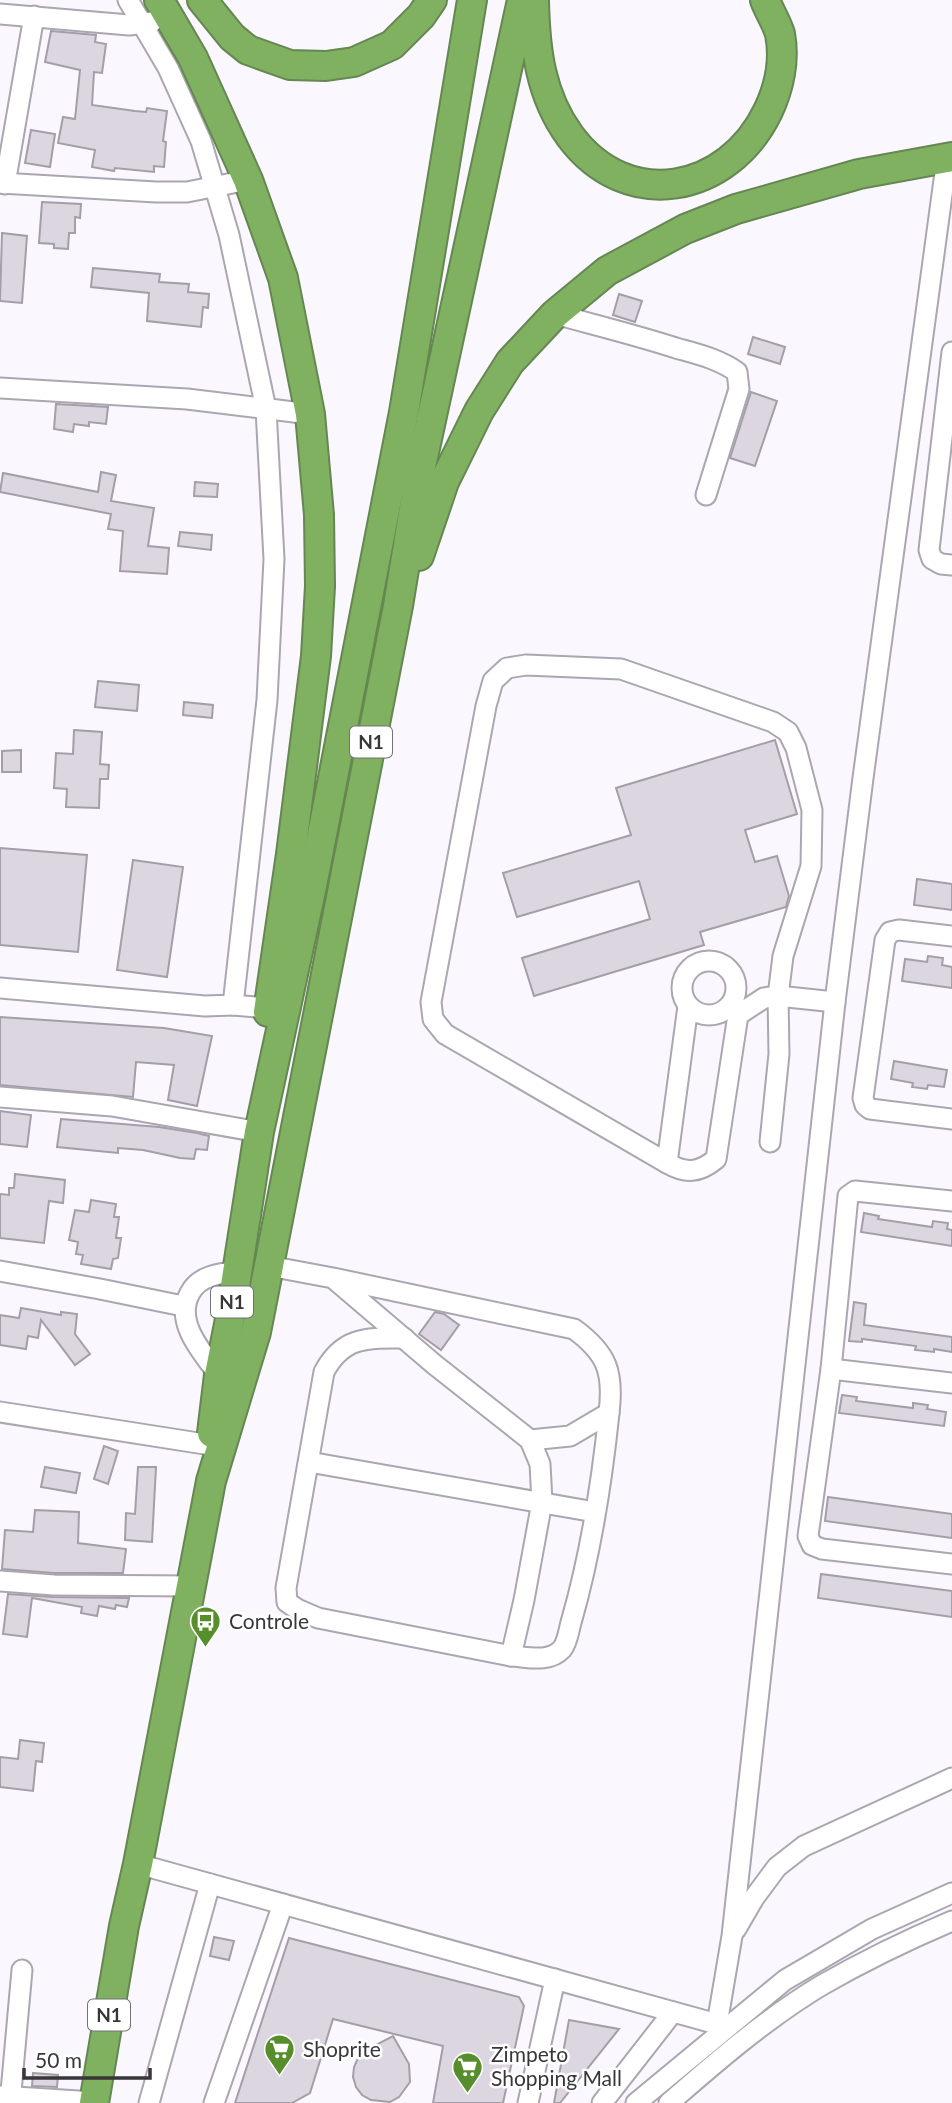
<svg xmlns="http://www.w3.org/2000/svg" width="952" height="2103" font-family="Lato,sans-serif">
<rect width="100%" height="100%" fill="#fbf7ff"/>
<!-- building -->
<g fill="#dbd6e0" stroke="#a39ea7" stroke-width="2">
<path d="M51,31L96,35L95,42L106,44L102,73L94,72L92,105L135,111L146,112L147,108L167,111L163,141L166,142L164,167L154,166V172L115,168L114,171L92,167L95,150L58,143L63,117L75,119L80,70L45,62Z"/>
<path d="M31,130L55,134L50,167L25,163Z"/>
<path d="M42,202L81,204L80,218L75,217V233H69L68,249L54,248V244L39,243Z"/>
<path d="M2,233L27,236L22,303L0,301Z"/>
<path d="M93,268L160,274L159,282L189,284L188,292L209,294L208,308L203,307L201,327L147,321L149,293L91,287Z"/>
<path d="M619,294L642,301L635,322L613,315Z"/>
<path d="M753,337L785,347L780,364L748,354Z"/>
<path d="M751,392L777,401L755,466L730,458Z"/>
<path d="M56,404L108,407L106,424L89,422V426L74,424L73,432L54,429Z"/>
<path d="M101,472L116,475L111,501L154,508L148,546L169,548L167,574L120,571L123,531L108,529L111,514L0,492L3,473L98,492Z"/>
<path d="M195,482L218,484L217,497L194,496Z"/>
<path d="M180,532L212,535L211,550L178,546Z"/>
<path d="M98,681L139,685L137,711L95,707Z"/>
<path d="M184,702L213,705L212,718L183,715Z"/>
<path d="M74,730L102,732L100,764L109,765L108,779H100L99,808L66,807L67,789L54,788L56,753L73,754Z"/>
<path d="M775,740L797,814L745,830L755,862L777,856L789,896L786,907L700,932L704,945L534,996L522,958L650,919L639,881L517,917L503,873L631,835L616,788Z"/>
<path d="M21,750V772H2V751Z"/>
<path d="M0,848L87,855L78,952L0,945Z"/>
<path d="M133,860L183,867L167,977L117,970Z"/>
<path d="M917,879L952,884V910L914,905Z"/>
<path d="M928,956L943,958L942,965L952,967V988L902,981L905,959L927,962Z"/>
<path d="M0,1017L164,1028L212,1036L197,1106L168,1100L174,1065L136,1062L133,1097L0,1085Z"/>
<path d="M894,1061L947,1070L944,1087L928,1085L927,1089L912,1087L913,1083L891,1079Z"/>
<path d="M0,1111L31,1115L27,1147L0,1144Z"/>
<path d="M61,1119L159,1127L197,1133L209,1136L207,1150L196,1149L194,1159L180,1158L143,1150L118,1148V1153L57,1147Z"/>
<path d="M15,1174L65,1180L63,1203L49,1201L44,1243L0,1238V1194L9,1195V1188H14Z"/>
<path d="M91,1200L116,1204L114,1217H119L116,1238H121L118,1258L113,1259L111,1269L81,1264L83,1255L76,1254L78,1242L69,1240L75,1210L89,1212Z"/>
<path d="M864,1213L879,1216L878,1219L932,1227L933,1221L948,1223L947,1229L952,1230V1246L861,1232Z"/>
<path d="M854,1302L866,1304L864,1325L952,1337V1352L934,1349V1352L915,1350L916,1346L862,1339V1342L849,1341Z"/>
<path d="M21,1308L61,1315V1312L77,1314L75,1334L90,1354L75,1365L41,1320L38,1338L28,1336L26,1349L0,1345V1315L19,1318Z"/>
<path d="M435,1312L444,1314L459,1325L441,1350L419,1334Z"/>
<path d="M842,1395L857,1397L856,1401L913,1408V1403L928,1405L927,1409L946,1412L944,1426L839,1413Z"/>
<path d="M104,1446L118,1451L108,1484L94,1479Z"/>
<path d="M45,1467L80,1473L76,1493L41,1487Z"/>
<path d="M138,1467H156L152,1542L125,1540L126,1513L135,1514Z"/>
<path d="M828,1497L952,1514V1538L825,1521Z"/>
<path d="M35,1510L79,1512L78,1543L126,1549L123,1573H54L2,1569L5,1530L33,1532Z"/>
<path d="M821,1574L952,1591V1617L818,1598Z"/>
<path d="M8,1594L53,1597L129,1598L127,1607L116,1605L115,1609L99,1606L97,1616L81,1613L82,1607L32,1598L27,1637L3,1634Z"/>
<path d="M20,1740L44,1743L42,1762L36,1761L33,1791L0,1787V1757L18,1759Z"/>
<path d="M214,1937L234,1941L229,1960L210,1956Z"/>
<path d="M289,1938L519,1997L524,2006L503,2103H433L443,2046L333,2019L310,2093L292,2103H235Z"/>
<path d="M569,2020L619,2029L560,2103H554Z"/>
<path d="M393,2036L409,2064L410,2082L399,2097L390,2102L371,2100L362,2095L356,2087L353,2077L354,2067L358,2058L364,2051Z"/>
<path d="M33,2073L58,2075L57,2087L32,2086Z"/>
</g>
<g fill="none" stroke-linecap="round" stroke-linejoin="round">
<defs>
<g id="minor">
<path d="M0,14L129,25L152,22"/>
<path d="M0,183L156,192H187L248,180"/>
<path d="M5,184L34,16"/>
<path d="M555,314C595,325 636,335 676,348C697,354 719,359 737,372L739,389L706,495"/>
<path d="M952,352L929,550L932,559L941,564L952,565"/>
<path d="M0,388L187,399L310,414"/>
<path d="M952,936L899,930L890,932L885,940L863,1098L865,1105L870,1109L952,1119"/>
<circle cx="709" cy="988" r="27"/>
<path d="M0,988L205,1006L233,1005L267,700L274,559L266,409L229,235L201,141L168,68L128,0"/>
<path d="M233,1005L268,1008"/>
<path d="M0,1097L112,1106L259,1132"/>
<path d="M770,1142L779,1054L778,996L764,998L738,1015L716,1159C699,1173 686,1174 667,1163L445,1034L433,1019L431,1002L486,706L493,681L507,668L526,665L621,669L773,722L788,732L796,748L812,810L811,866L783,956L778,996L835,1002"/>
<path d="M667,1163L688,1006"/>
<path d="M952,1201L855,1191L848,1196L831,1369L808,1536L812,1545L822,1549L952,1564"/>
<path d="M269,1266L333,1278L435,1365L530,1440L570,1436L609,1413C614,1372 607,1353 574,1329L333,1278"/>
<path d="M0,1271L100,1289L183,1306"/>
<path d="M404,1338C368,1338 343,1336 324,1372L286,1588L287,1602L297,1609L318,1618L511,1656C528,1657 549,1663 562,1649C568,1642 569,1628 572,1619C591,1552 602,1481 609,1413"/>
<path d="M831,1369L952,1383"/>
<path d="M219,1375C202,1352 174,1322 190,1293C199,1276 219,1273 237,1272"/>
<path d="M0,1412L211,1445"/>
<path d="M309,1462L595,1512"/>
<path d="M0,1581L54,1585L191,1586"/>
<path d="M511,1656L524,1600L542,1502L540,1464L530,1440"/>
<path d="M138,1864L717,2024"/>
<path d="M736,1929L754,1898L777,1867L804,1846L952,1778"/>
<path d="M725,2028L717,2024L732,1936L835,1002L863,778L947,158"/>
<path d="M0,2096L94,2102"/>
<path d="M10,2103L22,1970"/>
<path d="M149,2103L210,1884"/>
<path d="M214,2103L283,1904"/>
<path d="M528,2103L555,1979"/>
<path d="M602,2103L673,2012"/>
<path d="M636,2103L785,1980L872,1929L952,1893"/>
<path d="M669,2103C717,2061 767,2018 822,1985C864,1961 907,1940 952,1921"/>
</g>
<g id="highway">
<path d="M159,0L193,58L248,180L283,278L310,414L319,515L320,586L316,656L291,854L268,1012"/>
<path d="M202,0L232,37L248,50L290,65L326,66L354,62L392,45L421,16L432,0"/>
<path d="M534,0C535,49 540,95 570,136C627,213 728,194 768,111C779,88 785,60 780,34C777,23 769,11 765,0"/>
<path d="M419,556L444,482L479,411L510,362L555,314L607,271L685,229L736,209L859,174L952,157"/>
<path d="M212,1433L219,1375L229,1324L259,1132L312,886L404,412L472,0"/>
<path d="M94,2103L124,1926L138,1864L211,1481L256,1332L398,606L420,471L522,0"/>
</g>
</defs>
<!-- minor casing -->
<use href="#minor" stroke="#aba6af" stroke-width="23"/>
<!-- highway casing -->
<use href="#highway" stroke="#668652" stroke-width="32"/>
<!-- minor -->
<use href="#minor" stroke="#fff" stroke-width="19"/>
<!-- highway -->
<use href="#highway" stroke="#7fb160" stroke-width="28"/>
</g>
<!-- icons -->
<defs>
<symbol id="bus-pin" viewBox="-11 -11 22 30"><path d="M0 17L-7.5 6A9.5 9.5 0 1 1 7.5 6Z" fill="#558e2b" stroke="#fff"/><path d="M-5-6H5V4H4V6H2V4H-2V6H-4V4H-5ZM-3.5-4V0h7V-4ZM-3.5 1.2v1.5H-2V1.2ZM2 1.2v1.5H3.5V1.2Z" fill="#fff"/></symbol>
<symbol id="supermarket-pin" viewBox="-11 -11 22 30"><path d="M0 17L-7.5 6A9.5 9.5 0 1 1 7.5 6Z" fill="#558e2b" stroke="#fff"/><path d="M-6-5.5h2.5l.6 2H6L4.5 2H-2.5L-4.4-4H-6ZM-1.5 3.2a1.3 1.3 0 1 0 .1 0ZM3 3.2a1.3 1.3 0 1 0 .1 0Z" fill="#fff"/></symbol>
</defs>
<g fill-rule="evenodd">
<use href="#bus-pin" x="188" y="1604" width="35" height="47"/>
<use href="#supermarket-pin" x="262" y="2032" width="35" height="47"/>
<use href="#supermarket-pin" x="450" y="2050" width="35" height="47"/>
</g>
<g text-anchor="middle" stroke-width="5" stroke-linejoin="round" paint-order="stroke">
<!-- shield labels -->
<g fill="#fff" stroke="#747274" stroke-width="2">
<rect x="350" y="726.5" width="42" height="31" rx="5"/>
<rect x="211" y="1286.5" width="42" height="31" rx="5"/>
<rect x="88" y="1999.5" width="42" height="31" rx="5"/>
</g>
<g font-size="19" font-weight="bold" fill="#383639">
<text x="371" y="749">N1</text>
<text x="232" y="1309">N1</text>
<text x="109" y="2022">N1</text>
</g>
<!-- poi labels -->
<g font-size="21" fill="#383639" stroke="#fff" text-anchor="start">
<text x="229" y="1629">Controle</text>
<text x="303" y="2057">Shoprite</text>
<text x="491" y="2062">Zimpeto<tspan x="491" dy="24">Shopping Mall</tspan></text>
</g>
</g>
<!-- scale -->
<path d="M24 2068v10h126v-10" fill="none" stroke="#383639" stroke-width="3.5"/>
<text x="35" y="2068" font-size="21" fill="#383639" stroke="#ffffff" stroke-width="5" paint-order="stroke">50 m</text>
</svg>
